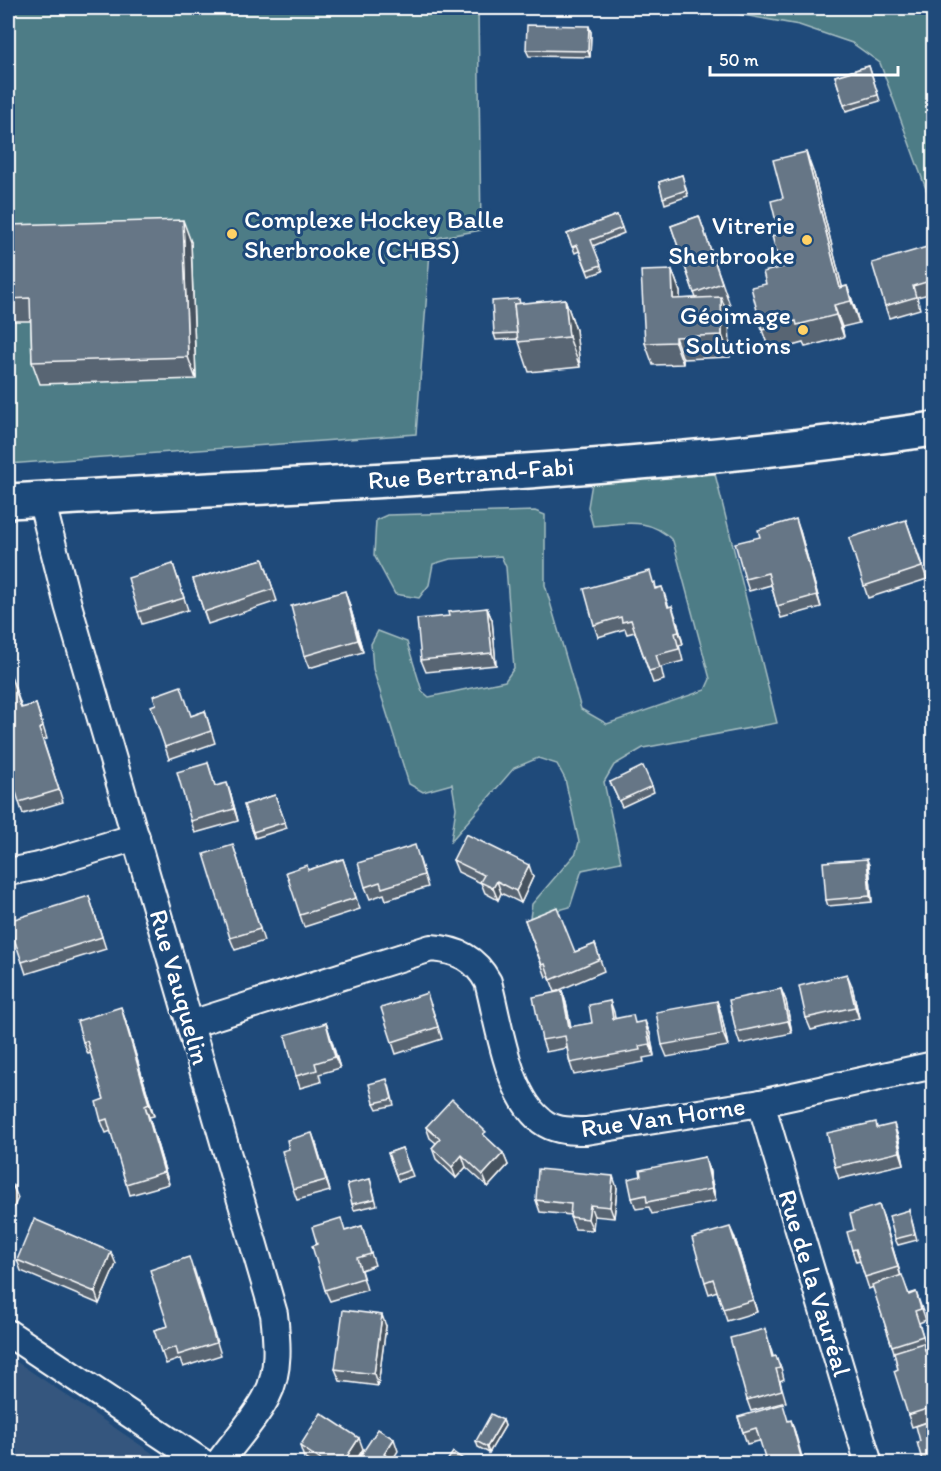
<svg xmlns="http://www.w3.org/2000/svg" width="941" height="1471" font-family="Itim,sans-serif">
<rect width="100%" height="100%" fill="#1f4a7a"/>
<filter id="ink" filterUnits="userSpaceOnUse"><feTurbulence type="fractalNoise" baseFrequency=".0167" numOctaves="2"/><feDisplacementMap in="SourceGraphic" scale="12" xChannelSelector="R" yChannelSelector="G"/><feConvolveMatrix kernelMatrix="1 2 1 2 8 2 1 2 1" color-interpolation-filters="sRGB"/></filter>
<g filter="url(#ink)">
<!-- built -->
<path fill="#34577e" d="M8,1356L167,1463H8Z"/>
<!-- green -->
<g fill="#4d7c86" stroke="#a6bec2" stroke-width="1.5">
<path d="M8,8H478L481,230L431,239L416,434L8,464Z"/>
<path d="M704,8H933V208L880,63L852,43L799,25Z"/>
<path d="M715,474L777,723L643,748L614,765L604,782L621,862L582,870L570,907L530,918L532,904L576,853L579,842L565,779L557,764L538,758L514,768L451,841L456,808L452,784L423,792L409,784L373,669L371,644L378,631L407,642L422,691L429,697L505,681L514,668L506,567L501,556L450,559L433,564L429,585L419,598L395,594L374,555L376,520L387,515L535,511L545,515V585L581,709L607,724L705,690L710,679L673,541C650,516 623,524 593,526L588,507L592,483Z"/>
</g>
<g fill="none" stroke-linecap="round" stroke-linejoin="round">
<defs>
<g id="street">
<path d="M41,499L68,605L274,1314C277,1340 280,1371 267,1396C255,1420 233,1442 218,1464"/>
<path d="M8,872L39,866L136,837"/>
<path d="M191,1024L431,948C458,950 475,958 488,982C499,1023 508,1101 546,1124C558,1131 572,1131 586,1131L761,1103L934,1065"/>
<path d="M761,1103L869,1464"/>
<path d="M8,1333L205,1464"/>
</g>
<path id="secondary" d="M8,501C316,483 627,473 934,429"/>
</defs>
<!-- street casing -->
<use href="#street" stroke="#fff" stroke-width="30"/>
<!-- secondary casing -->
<use href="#secondary" stroke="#fff" stroke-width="38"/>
<!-- street -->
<use href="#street" stroke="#1f4a7a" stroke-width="26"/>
<!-- secondary -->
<use href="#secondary" stroke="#1f4a7a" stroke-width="33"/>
</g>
<!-- wall -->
<g fill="#586573" stroke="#fff" stroke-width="1.5">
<path d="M591,32L590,57L529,56L526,50Z"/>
<path d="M869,66L880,101L846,111L835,76Z"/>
<path d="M814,174L842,287L847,286L855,308L859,323L842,327L844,337L805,347L803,343L770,352L762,330L766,284L782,268L778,258L783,198Z"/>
<path d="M682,175L688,196L665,204L659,182Z"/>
<path d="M617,215L624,233L593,246L603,271L589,276L579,251L575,253L567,234Z"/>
<path d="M699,216L730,305L724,307L729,319L730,357L683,359V364L653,365L645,343L672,270L680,292V299L696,298L671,226Z"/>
<path d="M8,225L191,242L196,379L40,384L32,362L31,321H8Z"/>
<path d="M931,259L933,268V293L917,297L920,309L889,318L885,306Z"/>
<path d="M565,299L576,330L580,367L529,372L518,339L496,340L494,334L521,304Z"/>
<path d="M906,520L927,579L868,598L864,586Z"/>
<path d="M800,531L821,607L781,618L771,585L749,591L745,579Z"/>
<path d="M263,559L277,601L208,624L193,579Z"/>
<path d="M173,564L188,610L142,624L138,612Z"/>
<path d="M655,582L656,588L662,587L669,607L676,618L683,644L679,645L683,661L661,667L664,680L653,683L635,632L627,634L625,629L598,637L594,625Z"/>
<path d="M349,603L363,652L309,668L304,656Z"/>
<path d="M487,608L492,620L496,665L426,672L421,660L449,616Z"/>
<path d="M13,682L22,708L36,704L47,739L43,740L63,802L23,814L19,802Z"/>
<path d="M205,711L215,743L169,759L165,747L191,716Z"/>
<path d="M208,763L215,786L231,795L238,821L195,833L191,821Z"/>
<path d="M610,782L652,786L654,792L622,807Z"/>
<path d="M275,795L287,828L255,838L244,805Z"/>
<path d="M233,845L264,941L235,950L230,938Z"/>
<path d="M419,857L428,887L386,900L384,894L370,899L365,887Z"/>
<path d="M343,859L360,909L304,927L300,915L308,870Z"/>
<path d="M453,860L533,877L521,903L501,893L498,900L485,893L481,883L458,872Z"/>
<path d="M869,865L872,902L828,906L826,900Z"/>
<path d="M89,896L106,949L26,974L22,962Z"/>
<path d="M525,920L575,952L595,944L604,971L555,992L549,976L546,977Z"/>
<path d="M852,986L859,1018L811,1030L806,1018Z"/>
<path d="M781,989L786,1001L792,1033L740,1044L736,1032Z"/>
<path d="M562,991L566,1003L571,1027L592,1023L610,1001L615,1019L636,1023L650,1033L654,1056L643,1058L644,1062L574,1075L570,1063L567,1048L546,1052L542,1040Z"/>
<path d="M717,1001L721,1013L728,1046L667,1057L662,1045Z"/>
<path d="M431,1005L442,1039L396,1054L392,1042Z"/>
<path d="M125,1019L154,1116L149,1117L169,1184L130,1195L111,1131L106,1133L101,1121L104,1099L91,1053L88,1054L83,1042Z"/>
<path d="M326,1023L340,1068L319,1074L321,1082L300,1088L296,1076Z"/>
<path d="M389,1085L394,1105L377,1109L374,1103Z"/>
<path d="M426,1127L489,1140L503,1153L508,1165L488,1187L466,1167L456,1178L436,1159L432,1148L436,1143L430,1138Z"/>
<path d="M878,1128L898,1136L904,1164L839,1179L835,1167Z"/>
<path d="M316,1144L330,1191L297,1200L293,1189Z"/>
<path d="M402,1148L413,1176L398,1181L388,1153Z"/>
<path d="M705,1157L709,1168L716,1201L652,1214L649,1207L636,1209L632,1198L641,1176Z"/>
<path d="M370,1179L377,1205L354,1210L352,1204Z"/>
<path d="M617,1188L614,1218L594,1216L593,1230L575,1229L570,1217L571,1215L540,1212L536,1200Z"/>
<path d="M909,1210L917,1240L898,1245L895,1239Z"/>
<path d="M883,1216L901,1276L909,1294L916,1292L926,1320L919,1323L927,1348L925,1349L930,1364L933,1362V1420L912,1427L908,1415L898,1369L894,1352L873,1287L869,1289L860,1261L856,1262L852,1250L854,1230Z"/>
<path d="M362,1226L375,1265L361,1270L367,1290L330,1301L325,1290L317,1244L345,1231Z"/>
<path d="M735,1238L757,1312L727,1321L717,1291L709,1294L705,1282Z"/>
<path d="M17,1260L116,1264L99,1304L21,1271Z"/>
<path d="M194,1269L221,1355L183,1367L180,1359L166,1364L154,1330L168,1326Z"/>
<path d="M386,1326L378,1386L340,1381L335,1369Z"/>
<path d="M765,1329L773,1356L781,1367L784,1379L780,1381L786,1402L751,1411L747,1400Z"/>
<path d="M738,1417L789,1421L795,1432L747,1444Z"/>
<path d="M503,1420L505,1426L489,1453L478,1447L476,1441Z"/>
<path d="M300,1446L363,1449L354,1464H313L304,1458Z"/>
</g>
<!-- shaded-wall -->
<g fill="#47535e" stroke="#fff" stroke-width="1.5">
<path d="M589,26L591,32L590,57L588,51Z"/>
<path d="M806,152L814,174L846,302L840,288Z"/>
<path d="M183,220L191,242L196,379L188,357Z"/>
<path d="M672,270L680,292L681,321L673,299Z"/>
<path d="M847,286L855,308L859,323L851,301Z"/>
<path d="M721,297L729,319L730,357L722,335Z"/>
<path d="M565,299L576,330L580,367L569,337Z"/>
<path d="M834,305L842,327L844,337L836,315Z"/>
<path d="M675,337L683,359V364L675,342Z"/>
<path d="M796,519L800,531L821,607L817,595Z"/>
<path d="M345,591L349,603L363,652L358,640Z"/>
<path d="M672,606L676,618L683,644L679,632Z"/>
<path d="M487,608L492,620L496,665L492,653Z"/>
<path d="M227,783L231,795L238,821L234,809Z"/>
<path d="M867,859L869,865L872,902L870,896Z"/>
<path d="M529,865L533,877L521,903L516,891Z"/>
<path d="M497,881L501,893L498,900L493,888Z"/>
<path d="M847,974L852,986L859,1018L855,1007Z"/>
<path d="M781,989L786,1001L792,1033L788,1021Z"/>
<path d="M562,991L566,1003L573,1039L569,1027Z"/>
<path d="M610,1001L614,1012L617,1031L613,1019Z"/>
<path d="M717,1001L721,1013L728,1046L723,1034Z"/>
<path d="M121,1007L125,1019L154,1116L149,1104Z"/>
<path d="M645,1021L650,1033L654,1056L650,1044Z"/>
<path d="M326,1023L330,1035L340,1068L335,1057Z"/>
<path d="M145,1106L149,1117L169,1184L164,1172Z"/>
<path d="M894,1124L898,1136L904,1164L900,1152Z"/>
<path d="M312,1133L316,1144L330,1191L326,1180Z"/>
<path d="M503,1153L508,1165L488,1187L483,1175Z"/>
<path d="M462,1155L466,1167L456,1178L452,1167Z"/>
<path d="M705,1157L709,1168L716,1201L712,1189Z"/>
<path d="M613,1176L617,1188L614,1218L610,1207Z"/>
<path d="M13,1186L18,1198L8,1220V1199Z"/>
<path d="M590,1205L594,1216L593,1230L588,1219Z"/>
<path d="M879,1205L883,1216L902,1279L898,1267Z"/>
<path d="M730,1227L735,1238L757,1312L753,1300Z"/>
<path d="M111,1252L116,1264L99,1304L95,1292Z"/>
<path d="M382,1315L386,1326L378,1386L374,1374Z"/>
<path d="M503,1420L505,1426L489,1453L487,1447Z"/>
<path d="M791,1420L795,1432L804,1464H803Z"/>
<path d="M359,1438L363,1449L354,1464H342Z"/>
<path d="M394,1439L398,1451L390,1464L384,1454Z"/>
</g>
<!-- building -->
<g fill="#667686" stroke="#fff" stroke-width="1.5">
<path d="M527,25L589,26L588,51L526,50Z"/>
<path d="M869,66L878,95L844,105L835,76Z"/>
<path d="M806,152L840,288L847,286L851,301L834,305L836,315L797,325L796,321L762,330L751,287L766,284L763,272L788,266L785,256L778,258L772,236L779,234L771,201L783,198L773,160Z"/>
<path d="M682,175L686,190L663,198L659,182Z"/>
<path d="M617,215L622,228L591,240L601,265L587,270L577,245L572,247L567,234Z"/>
<path d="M699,216L722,283L694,293L671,226Z"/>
<path d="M183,220L188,357L32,362L30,298L8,299V225Z"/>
<path d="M927,247L933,271V280L913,286L916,297L885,306L872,263Z"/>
<path d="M672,270L673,299L721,297L722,335L675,337V342L645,343L641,271Z"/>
<path d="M519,299L520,304H514L517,333L494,334L492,301Z"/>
<path d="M565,299L569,337L518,342L514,304Z"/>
<path d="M796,519L817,595L777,606L768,573L745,579L735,543L760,537L758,530Z"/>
<path d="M906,520L922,567L864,586L849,538Z"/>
<path d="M263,559L273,589L204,612L193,579Z"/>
<path d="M173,564L184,598L138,612L128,578Z"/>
<path d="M650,571L655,589L662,587L668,607L672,606L679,632L675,633L679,649L656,655L660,668L649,671L631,620L622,622L621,617L594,625L584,589Z"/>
<path d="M345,591L358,640L304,656L291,606Z"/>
<path d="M487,608L492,653L421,660L417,619L449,616L448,612Z"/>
<path d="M8,670H9L21,708L36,704L43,727L39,729L59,790L19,802L8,766Z"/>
<path d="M181,686L191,716L205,711L211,731L165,747L151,706L156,704L153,696Z"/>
<path d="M208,763L215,786L227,783L234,809L191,821L177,772Z"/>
<path d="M643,766L652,786L619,801L610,782Z"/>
<path d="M275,795L285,822L253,832L244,805Z"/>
<path d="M466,834L529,865L516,891L497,881L493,888L480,882L484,875L453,860Z"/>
<path d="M233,845L260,929L230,938L204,854Z"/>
<path d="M415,845L424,875L382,888L380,882L365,887L358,863Z"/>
<path d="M343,859L356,898L300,915L286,872L307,865L308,870Z"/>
<path d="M867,859L870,896L826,900L823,862Z"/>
<path d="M89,896L102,937L22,962L8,921Z"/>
<path d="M557,907L575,952L595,944L600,959L551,980L545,964L542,965L525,920Z"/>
<path d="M847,974L855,1007L806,1018L799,986Z"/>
<path d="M781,989L788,1021L736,1032L729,1000Z"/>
<path d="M562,991L569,1027L592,1023L589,1005L610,1001L613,1019L633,1015L635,1023L645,1021L650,1044L639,1046L640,1050L570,1063L565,1036L542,1040L533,997Z"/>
<path d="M427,993L438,1027L392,1042L381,1008Z"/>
<path d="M717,1001L723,1034L662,1045L656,1012Z"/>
<path d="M121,1007L149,1104L145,1106L164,1172L126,1184L107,1119L101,1121L96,1102L104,1099L87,1041L83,1042L77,1021Z"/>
<path d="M326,1023L335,1057L315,1063L317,1070L296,1076L285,1035Z"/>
<path d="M387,1079L392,1099L374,1103L369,1084Z"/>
<path d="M452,1099L486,1132L483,1134L503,1153L483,1175L462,1155L452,1167L432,1148L440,1139L426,1127Z"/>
<path d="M876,1122L877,1128L894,1124L900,1152L835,1167L827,1133Z"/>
<path d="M312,1133L326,1180L293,1189L282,1151L289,1149L287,1140Z"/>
<path d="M402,1148L410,1170L396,1175L388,1153Z"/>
<path d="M705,1157L712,1189L647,1202L646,1195L632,1198L628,1179L641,1176L640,1170Z"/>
<path d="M538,1169L613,1176L610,1207L590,1205L588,1219L570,1217L571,1204L536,1200Z"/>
<path d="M370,1179L375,1199L352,1204L347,1184Z"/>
<path d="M8,1183L13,1186L8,1199Z"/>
<path d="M879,1205L898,1267L865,1277L856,1249L852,1250L847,1232L854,1230L850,1214Z"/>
<path d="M909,1210L915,1234L895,1239L889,1216Z"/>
<path d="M341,1218L345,1231L362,1226L371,1254L357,1258L363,1278L325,1290L312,1246L317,1244L312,1227Z"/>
<path d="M34,1219L111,1252L95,1292L17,1260Z"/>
<path d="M730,1227L753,1300L723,1309L713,1279L705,1282L692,1238Z"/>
<path d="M189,1257L216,1343L178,1355L176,1347L161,1352L154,1330L168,1326L150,1270Z"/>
<path d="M902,1275L909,1295L916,1292L921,1309L915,1311L923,1336L892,1346L872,1285Z"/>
<path d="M343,1310L382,1315L374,1374L335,1369Z"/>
<path d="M765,1329L772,1357L776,1356L780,1368L776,1369L782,1390L747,1400L730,1338Z"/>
<path d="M923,1343L929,1364L933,1362V1407L908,1415L894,1371L898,1369L894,1352Z"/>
<path d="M783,1404L788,1421L791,1420L803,1464H767L756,1428L743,1432L738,1417Z"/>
<path d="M321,1413L359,1438L342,1464H327L300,1446Z"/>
<path d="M491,1414L503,1420L487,1447L476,1441Z"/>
<path d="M933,1420V1464H923L917,1442L920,1441L916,1426Z"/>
<path d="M378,1429L394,1439L384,1454L398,1464H355Z"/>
<path d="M453,1452L470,1464H445Z"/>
</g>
</g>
<!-- markers -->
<g fill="#ffd166" stroke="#1f4a7a" stroke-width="2">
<circle cx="232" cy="234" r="6"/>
<circle cx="807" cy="240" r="6"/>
<circle cx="803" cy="330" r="6"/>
</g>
<g text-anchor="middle" stroke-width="6" stroke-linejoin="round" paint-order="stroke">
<!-- poi labels -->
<g font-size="26" fill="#fff" stroke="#1f4a7a" text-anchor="end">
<text x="244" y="228" text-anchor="start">Complexe Hockey Balle<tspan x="244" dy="30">Sherbrooke (CHBS)</tspan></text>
<text x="795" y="234">Vitrerie<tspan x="795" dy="30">Sherbrooke</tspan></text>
<text x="791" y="324">Géoimage<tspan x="791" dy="30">Solutions</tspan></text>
</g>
<!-- street labels -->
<g font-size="26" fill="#fff" stroke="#1f4a7a">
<text transform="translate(471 473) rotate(-4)" y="9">Rue Bertrand-Fabi</text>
<text transform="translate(180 987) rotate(74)" y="9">Rue Vauquelin</text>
<text transform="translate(663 1117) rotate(-8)" y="9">Rue Van Horne</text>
<text transform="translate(815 1283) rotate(73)" y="9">Rue de la Vauréal</text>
</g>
</g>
<!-- margin -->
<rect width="941" height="1471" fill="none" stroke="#1f4a7a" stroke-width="30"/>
<rect x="15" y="15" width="911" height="1441" fill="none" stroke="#fff" stroke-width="2" filter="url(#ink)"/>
<!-- scale -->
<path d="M710 66v9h188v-9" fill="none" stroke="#ffffff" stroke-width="3"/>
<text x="719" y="66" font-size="18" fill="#ffffff" stroke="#1f4a7a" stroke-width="4.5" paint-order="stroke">50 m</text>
</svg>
